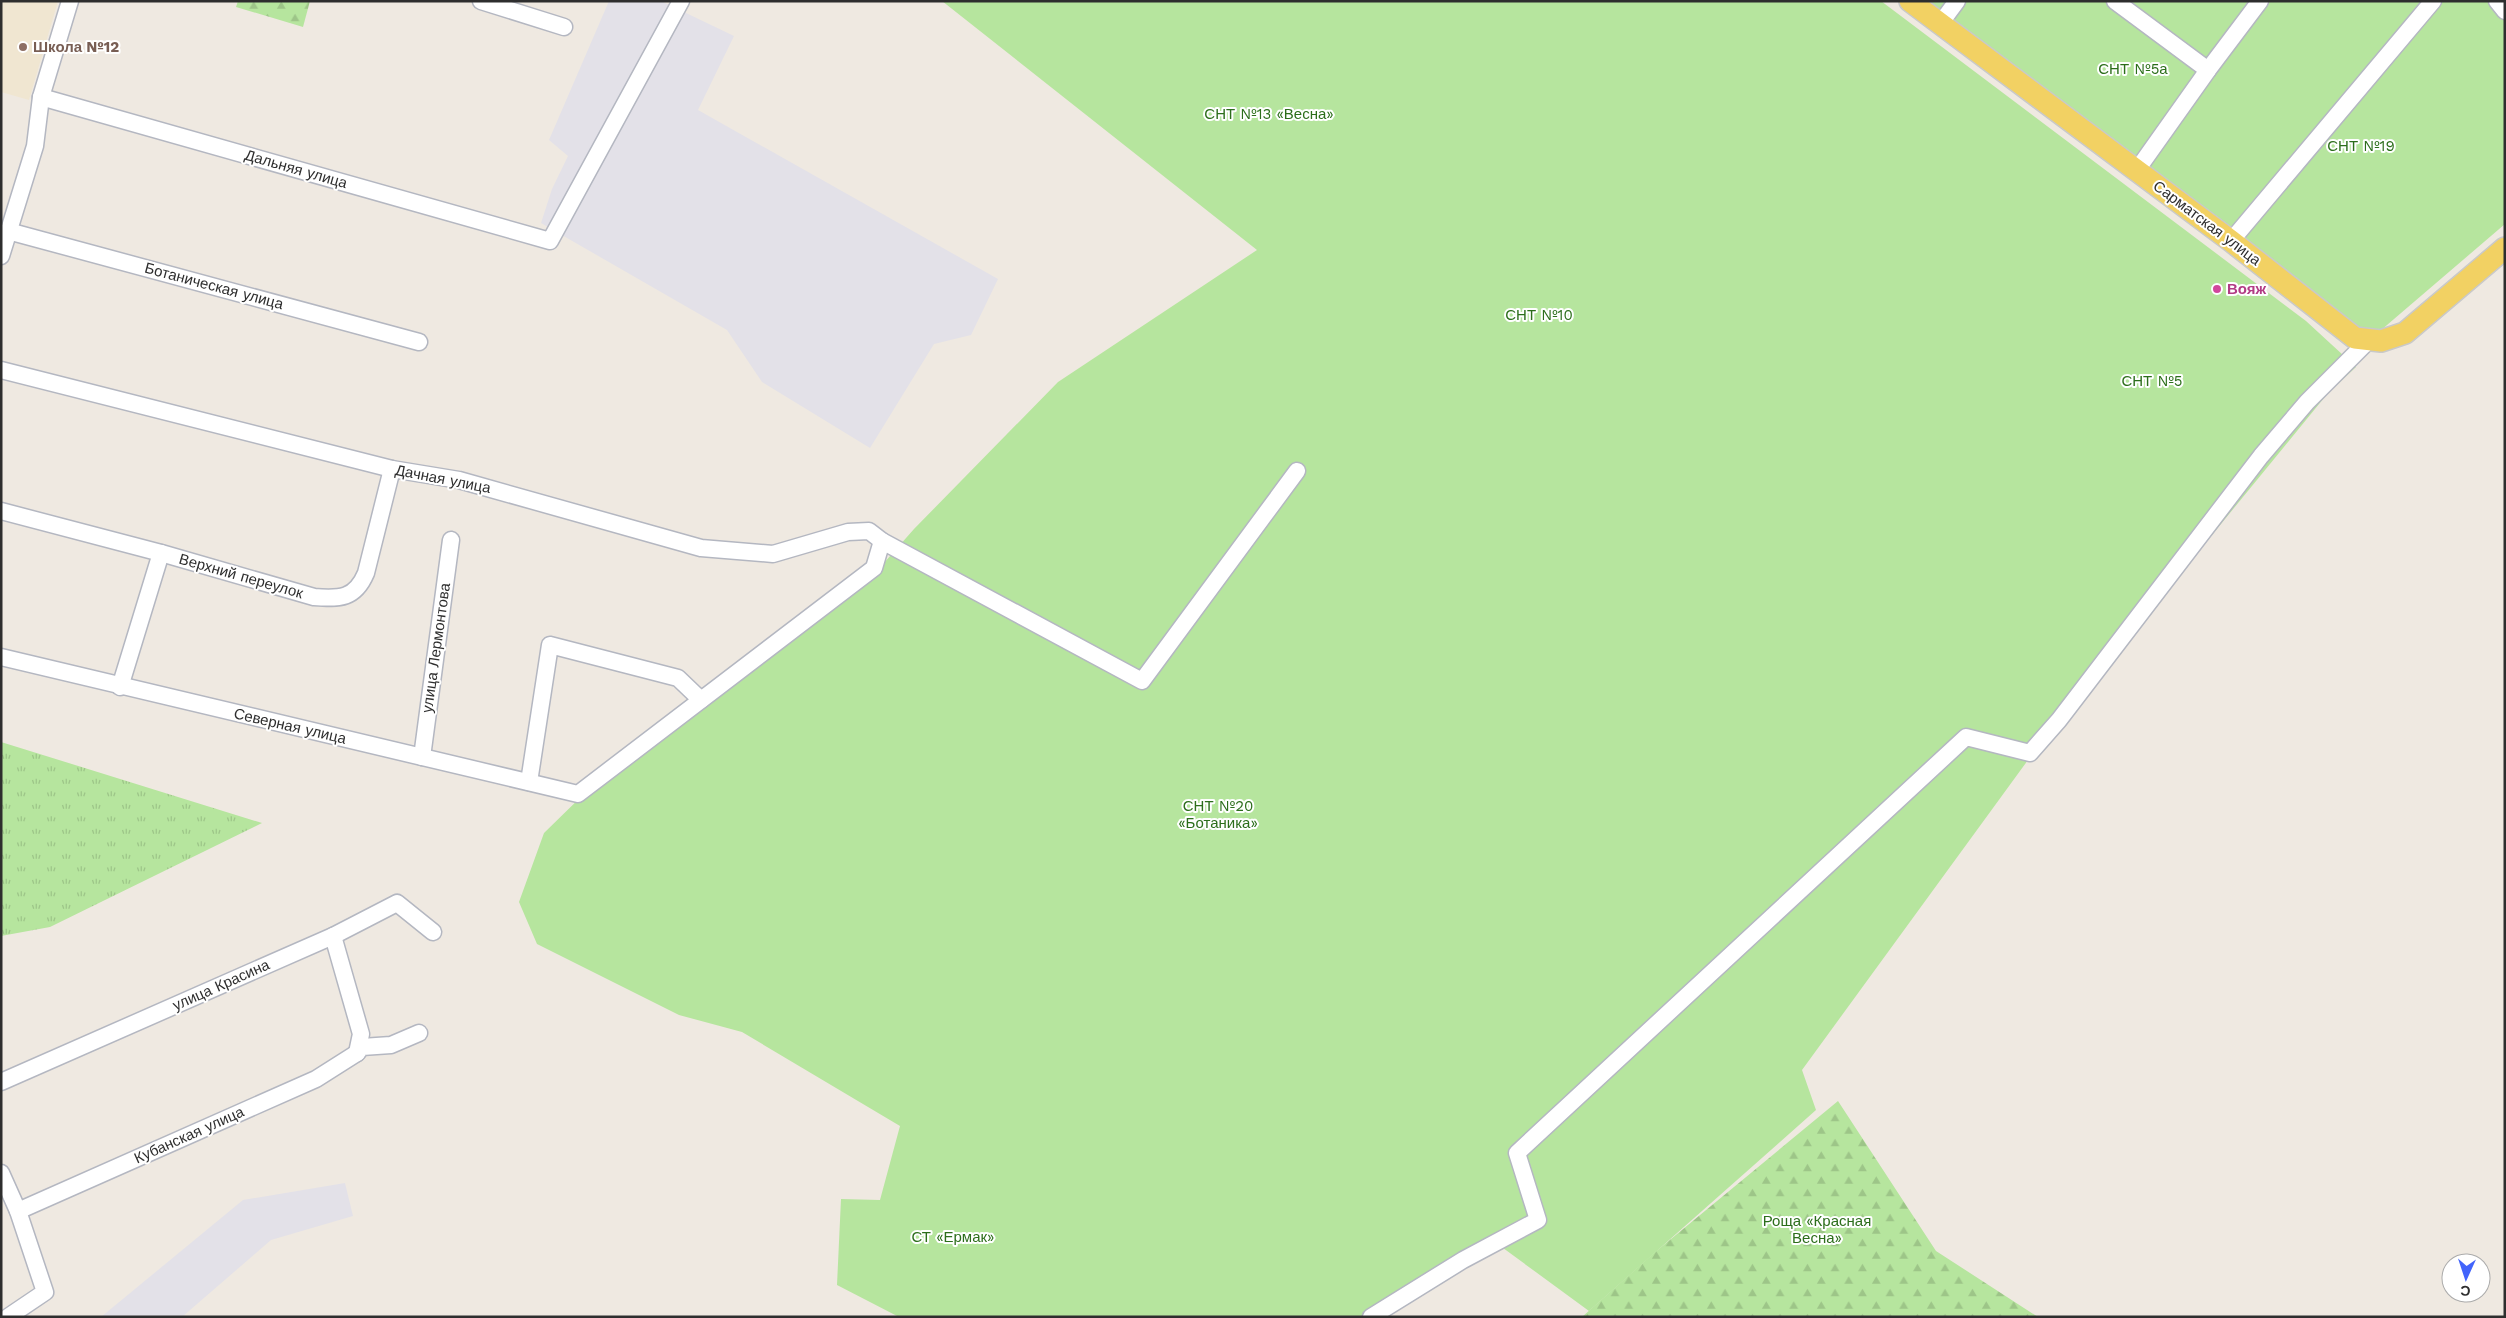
<svg xmlns="http://www.w3.org/2000/svg" width="2506" height="1318" font-family="'Work Sans',sans-serif">
<defs>
<pattern id="grass-tufts" width="24" height="20" patternUnits="userSpaceOnUse" patternTransform="scale(1.25)"><rect width="24" height="20" fill="#b6e59e"/><path d="M3 7l-1-3M5 7V3M7 7l1-3M15 17l-1-3M17 17v-4M19 17l1-3" fill="none" stroke="#9dc588"/></pattern>
<pattern id="forest-firs" width="22" height="20" patternUnits="userSpaceOnUse" patternTransform="scale(1.25)"><rect width="22" height="20" fill="#b6e59e"/><path d="M5 1l3.5 6h-7zM16 11l3.5 6h-7z" fill="#9dc588"/></pattern>
</defs>
<rect width="100%" height="100%" fill="#efe9e1"/>
<!-- industrial -->
<g fill="#e3e1e8">
<path d="M609,1H661L734,36L698,110L998,279L971,335L934,344L870,448L762,382L727,330L541,223L552,189L568,156L549,140Z"/>
<path d="M345,1183L353,1216L271,1240L182,1317H101L243,1200Z"/>
</g>
<!-- education -->
<path fill="#f0e6d1" d="M1,1H58L29,100L1,92Z"/>
<!-- grass -->
<path fill="url(#grass-tufts)" d="M1,742L262,823L50,927L1,936Z"/>
<!-- forest -->
<g fill="url(#forest-firs)">
<path d="M238,1H310L303,27L236,7Z"/>
<path d="M1838,1101L1936,1251L2038,1317H1582L1654,1253Z"/>
</g>
<!-- garden -->
<g fill="#b6e59e">
<path d="M942,1H1881L2306,321L2356,367L2328,393L2028,760L1802,1070L1816,1110L1589,1311L1488,1237L1366,1317H899L837,1285L841,1199L880,1200L900,1126L742,1032L679,1015L537,944L519,902L544,833L589,789L818,605L860,590L914,529L1058,382L1257,250Z"/>
<path d="M1924,1H2505V224L2380,331H2352L2241,234Z"/>
</g>
<g fill="none" stroke-linecap="round" stroke-linejoin="round">
<defs>
<g id="minor">
<path d="M481,1L564,27"/>
<path d="M2115,1L2208,70"/>
<path d="M2497,1L2505,11"/>
<path d="M1940,24L1957,1"/>
<path d="M41,97L550,241L681,1"/>
<path d="M2137,170L2208,70L2260,1"/>
<path d="M8,231L419,342"/>
<path d="M2231,241L2433,1"/>
<path d="M1,256L35,146L41,97L70,1"/>
<path d="M1,370L392,469L459,480L701,548L773,554L848,532L869,531L882,541L1142,681L1297,471"/>
<path d="M1,511L161,553L314,597C340,599 355,599 366,573L392,469"/>
<path d="M1,657L578,794L874,568L882,541"/>
<path d="M120,687L161,553"/>
<path d="M422,757L451,540"/>
<path d="M529,782L550,645L678,678L701,700"/>
<path d="M333,936L361,1034L357,1053"/>
<path d="M1,1082L333,936L397,903L433,932"/>
<path d="M1,1173L18,1211L45,1292L8,1317"/>
<path d="M18,1211L316,1079L357,1053L362,1047L391,1045L419,1033"/>
<path d="M1371,1317L1463,1260L1538,1220L1517,1153L1966,737L2030,753L2059,720L2261,456L2307,402L2368,341"/>
</g>
<path id="major" d="M1910,1L2231,241L2355,338L2381,341L2405,333L2505,248"/>
</defs>
<!-- minor casing -->
<use href="#minor" stroke="#b4b7c1" stroke-width="19"/>
<!-- major casing -->
<use href="#major" stroke="#c9c9c9" stroke-width="24"/>
<!-- minor -->
<use href="#minor" stroke="#fff" stroke-width="16"/>
<!-- major -->
<use href="#major" stroke="#f2d163" stroke-width="21"/>
</g>
<!-- markers -->
<circle fill="#8d6e63" stroke="#fff" stroke-width="2" cx="23" cy="47" r="5"/>
<circle fill="#d1479c" stroke="#fff" stroke-width="2" cx="2217" cy="289" r="5"/>
<g text-anchor="middle" stroke-width="4" stroke-linejoin="round" paint-order="stroke">
<!-- education labels -->
<g font-size="15" font-weight="bold" fill="#785e54" stroke="#fff" text-anchor="start">
<text x="33" y="52">Школа №12</text>
</g>
<!-- park labels -->
<g font-size="15" fill="#2c6e1b" stroke="#fff">
<text x="2133" y="74">СНТ №5а</text>
<text x="1269" y="119">СНТ №13 «Весна»</text>
<text x="2361" y="151">СНТ №19</text>
<text x="1539" y="320">СНТ №10</text>
<text x="2152" y="386">СНТ №5</text>
<text x="1218" y="811">СНТ №20<tspan x="1218" dy="17">«Ботаника»</tspan></text>
<text x="1817" y="1226">Роща «Красная<tspan x="1817" dy="17">Весна»</tspan></text>
<text x="953" y="1242">СТ «Ермак»</text>
</g>
<!-- street labels -->
<g font-size="15" fill="#2e2e2e" stroke="#fff">
<text transform="translate(296 169) rotate(16)" y="5">Дальняя улица</text>
<text transform="translate(2207 223) rotate(37)" y="5">Сарматская улица</text>
<text transform="translate(214 286) rotate(15)" y="5">Ботаническая улица</text>
<text transform="translate(443 479) rotate(11)" y="5">Дачная улица</text>
<text transform="translate(241 576) rotate(16)" y="5">Верхний переулок</text>
<text transform="translate(436 648) rotate(-82)" y="5">улица Лермонтова</text>
<text transform="translate(290 726) rotate(13)" y="5">Северная улица</text>
<text transform="translate(221 985) rotate(-24)" y="5">улица Красина</text>
<text transform="translate(189 1135) rotate(-24)" y="5">Кубанская улица</text>
</g>
<!-- hotel labels -->
<g font-size="15" font-weight="bold" fill="#b23c85" stroke="#fff" text-anchor="start">
<text x="2227" y="294">Вояж</text>
</g>
</g>
<!-- border -->
<rect width="2506" height="1318" fill="none" stroke="#2e2e2e" stroke-width="5"/>
<!-- north arrow -->
<g transform="translate(2466 1278) rotate(183)"><circle r="24" fill="#ffffff" stroke="#ababab"/>
<path d="M0-4L9 19L0 12L-9 19Z" fill="#4264fb"/>
<text y="-8" font-size="14" font-weight="bold" text-anchor="middle" fill="#2e2e2e">С</text>
</g>
</svg>
